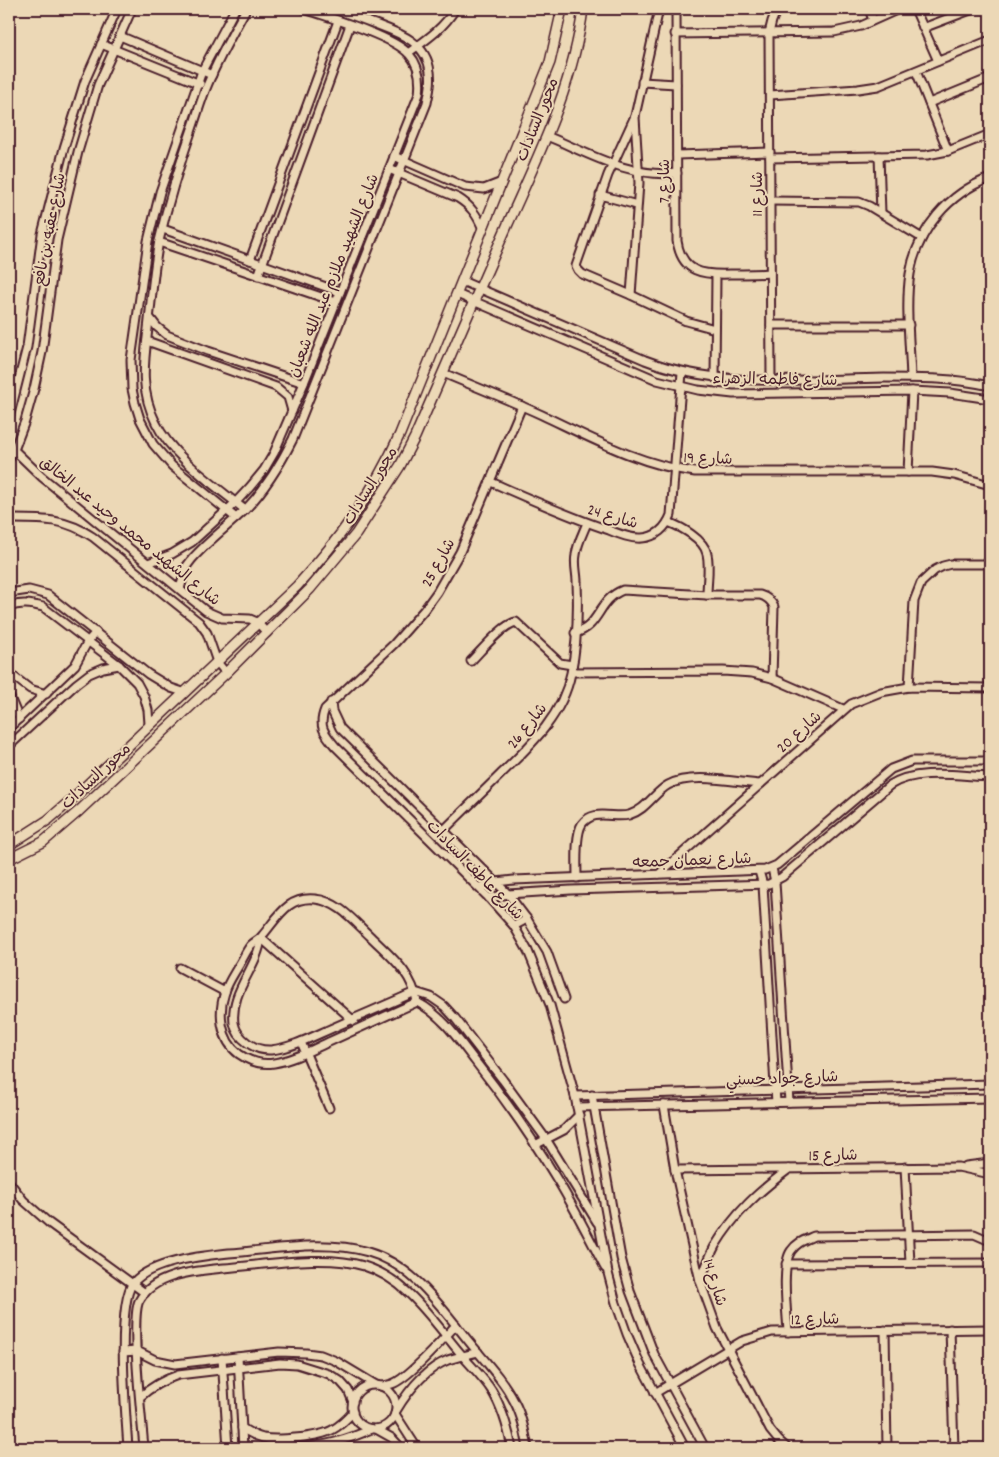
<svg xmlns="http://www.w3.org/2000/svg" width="999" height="1457" font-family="Dekko,'Playpen Sans Arabic',sans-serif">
<rect width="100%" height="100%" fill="#ecd8b6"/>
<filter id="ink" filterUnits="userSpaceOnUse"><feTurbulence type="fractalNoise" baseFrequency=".02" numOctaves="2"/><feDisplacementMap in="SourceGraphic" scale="10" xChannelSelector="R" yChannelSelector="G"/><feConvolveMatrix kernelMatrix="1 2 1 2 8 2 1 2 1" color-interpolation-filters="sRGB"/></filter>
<g filter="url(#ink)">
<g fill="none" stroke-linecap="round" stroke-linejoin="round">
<defs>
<g id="street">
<path d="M235,9L202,71L160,192L148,241L131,360L132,389L135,403L140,419L153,444L172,466L236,518"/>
<path d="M659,9L635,116L608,175L576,266L578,270L582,274L631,295L686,321L715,329"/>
<path d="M676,9L677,241C682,273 703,275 730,274C744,274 757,274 770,273"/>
<path d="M869,9L873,20"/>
<path d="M915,9L938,61"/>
<path d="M923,28L973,9"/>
<path d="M675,34L834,32L861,26L899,9"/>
<path d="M120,36L212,75"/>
<path d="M101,44L200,84"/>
<path d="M408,53C426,40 444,28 455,9"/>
<path d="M916,71L948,151"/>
<path d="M642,82L676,84"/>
<path d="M770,95L858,89L878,86L990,40"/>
<path d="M929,103L990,78"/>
<path d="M547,136C590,154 630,178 677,173"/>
<path d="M677,155L770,152"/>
<path d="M394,156L465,187L484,189L502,182"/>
<path d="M879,156L881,213"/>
<path d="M770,158L927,155L948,151L990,134"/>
<path d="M389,169L458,198C471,206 477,215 483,229"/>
<path d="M600,195L637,205"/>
<path d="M770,201L859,202L869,206L922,238"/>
<path d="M163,229L340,292"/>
<path d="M159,242L336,302"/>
<path d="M250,260L338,21"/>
<path d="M258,276L350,25"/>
<path d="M462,281L645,360C720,389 805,379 884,378C920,378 955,378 990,386"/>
<path d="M457,294L657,380L698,390L733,394L912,391L950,393L990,399"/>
<path d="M631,295L639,183L635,117"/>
<path d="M150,318L157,327L167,335L208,351L304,383"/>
<path d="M771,325H909"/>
<path d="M147,341L276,387L288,397L292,411"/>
<path d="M443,373C476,387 509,400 542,415C591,438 640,465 695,472H932L954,475L990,485"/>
<path d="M715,378L716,275"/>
<path d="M911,378C910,346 905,305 910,274C917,230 949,193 990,178"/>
<path d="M771,380L769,33L772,21L777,9"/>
<path d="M522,406L460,552L437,592L424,610L394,644L325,709C318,726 324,733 335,746L489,898L514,926L528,951L550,1005L575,1096L608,1273L616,1303L627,1334L640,1364L685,1448"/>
<path d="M9,418L27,347L42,234L64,148L85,81L117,9"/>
<path d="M9,447L14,450L42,477L206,611L222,618L250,619L257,622L267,633"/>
<path d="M9,459L14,450L25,421L34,389L42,352L57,240L78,152L98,85L132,9"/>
<path d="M908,472L912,391"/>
<path d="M491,482C530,499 569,517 609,530C619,534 631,539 642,538C656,537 666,528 671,515L682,372"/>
<path d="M245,510C216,486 172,457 156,423C138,387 145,358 149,320C152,294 154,267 159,241C168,203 179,166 192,129C197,115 201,100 207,86C218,59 232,34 246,9"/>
<path d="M9,519C42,519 65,518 93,537L199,622L207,633L217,662L226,673"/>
<path d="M668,522C681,527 704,539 707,554C710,566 707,582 707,595"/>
<path d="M148,563L172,554L192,542L236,502L250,487L264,470L274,453L304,383L419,94C421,79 419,65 409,54C393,36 328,17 304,9"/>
<path d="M180,589L186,567L192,559C208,541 228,526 246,509C266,488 280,465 293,439L427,103C429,92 432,83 430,72C427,42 399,33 375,24C361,19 348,14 334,9"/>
<path d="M9,593L29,590L48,595L148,674L171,688L183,692"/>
<path d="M9,607C21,602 31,604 43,607L119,665L137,683L144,696L148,710L149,724"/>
<path d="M575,633C601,626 597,600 623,590L707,595H760C767,597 771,600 774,607L772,678"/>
<path d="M471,661C482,650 502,625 516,622L560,663L572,665"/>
<path d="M572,672L723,671L752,673L772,678L843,709"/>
<path d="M9,673L30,689L46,694"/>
<path d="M909,687L914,601L921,583L935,570L943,566L951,564H990"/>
<path d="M990,688V652"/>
<path d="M9,695L19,719"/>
<path d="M331,702L332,711L340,728L508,894L527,919L547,952L564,999"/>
<path d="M9,728L75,665L88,641L96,632"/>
<path d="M9,746L76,684L89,674L103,668L119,665"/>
<path d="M444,830C463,811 482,793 501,774C531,745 563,715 571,673C577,646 578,608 577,582C577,573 574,564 576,555C577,544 583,533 587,523"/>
<path d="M772,868L775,882L789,1102"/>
<path d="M759,871L763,885L776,1103"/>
<path d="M659,874L851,704L881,692L909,687L990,688"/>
<path d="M577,878C577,864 575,835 582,824C594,808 613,819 629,815C646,810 654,793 668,785C690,772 735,782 760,784"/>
<path d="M479,887L496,882L514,880L765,870L777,865L891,769L912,761H990"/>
<path d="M489,898L508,894L571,890L769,884L782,877L890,785C917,768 959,776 990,777"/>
<path d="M514,926L527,919"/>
<path d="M261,938C258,968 230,990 234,1023C237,1039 255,1051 271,1050C290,1048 310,1038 328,1030C357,1017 386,1005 415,992L431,997L444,1006L455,1018L503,1080L546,1139L597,1222"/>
<path d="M261,938L354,1021"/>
<path d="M180,968L225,992"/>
<path d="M417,1002C412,972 391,957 370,936C354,921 338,901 315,899C287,896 277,919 262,936C259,940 254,942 251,945C246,951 243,959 239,965C234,974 228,982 225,992C218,1012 220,1040 239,1054C249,1061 262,1065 274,1063C294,1060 313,1049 331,1041C359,1028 388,1015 417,1002C443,1016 458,1039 475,1061C505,1099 533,1139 558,1181C575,1209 590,1239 605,1268"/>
<path d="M301,1042L329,1108"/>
<path d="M592,1095L621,1258L630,1291L654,1354L705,1448"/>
<path d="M575,1096L990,1084"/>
<path d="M664,1105L675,1170L700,1281L717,1328L770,1430L779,1441L787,1448"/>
<path d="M577,1107L990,1098"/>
<path d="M535,1145L564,1130L579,1115"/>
<path d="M966,1166L990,1163"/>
<path d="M905,1167L910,1263"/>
<path d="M675,1170L958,1167L990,1174"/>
<path d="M9,1182L23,1200L49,1223L145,1293"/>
<path d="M786,1264L990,1263"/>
<path d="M700,1281C705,1270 709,1257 715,1246C735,1213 758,1192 789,1169"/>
<path d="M950,1329L954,1448"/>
<path d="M885,1330L887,1448"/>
<path d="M788,1332C787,1313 781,1265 791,1251C797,1242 805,1240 814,1236L974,1234L990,1241"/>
<path d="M123,1352L137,1351L155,1360L175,1364L279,1352L306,1353L321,1355L336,1361L376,1385"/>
<path d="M238,1357L243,1448"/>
<path d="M222,1358L228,1448"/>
<circle cx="374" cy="1407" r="22"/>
<path d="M381,1386C384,1386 389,1385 392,1384C409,1378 443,1339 456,1325"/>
<path d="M655,1393L742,1341L772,1332L990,1329"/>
<path d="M140,1397C152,1386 163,1380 178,1375L280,1363L297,1364L329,1374L340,1381L348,1390L353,1402"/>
<path d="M396,1411C408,1391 425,1369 448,1360C457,1357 468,1355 478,1352"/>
<path d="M395,1414L417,1448"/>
<path d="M242,1428C248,1432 255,1436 263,1438C277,1441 319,1437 332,1430C341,1425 347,1419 353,1412"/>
<path d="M376,1429L392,1438L401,1448"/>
<path d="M128,1448C126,1416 116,1305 133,1283C151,1261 202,1256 229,1253C274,1250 323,1239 368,1252C414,1265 442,1309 471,1344C486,1362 503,1380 514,1401C522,1416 525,1432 528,1448"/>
<path d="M144,1448C142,1421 130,1320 139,1301C154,1273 197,1271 224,1268C265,1265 325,1254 364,1266C407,1279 433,1321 461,1354C471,1366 484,1378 492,1391C503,1409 508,1428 512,1448"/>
<path d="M296,1448C324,1446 346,1441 371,1429"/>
<path d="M985,1448H990"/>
</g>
<g id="secondary">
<path d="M9,845L48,820L70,801L297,586C340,539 373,493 400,434L538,92L550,62L562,9"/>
<path d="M9,859L43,842L79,811L226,673L310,589L356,534L400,466L415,437C446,366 476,296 507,226C539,154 573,87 583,9"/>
</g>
</defs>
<!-- street casing -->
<use href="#street" stroke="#4a1f2b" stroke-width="11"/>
<!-- secondary casing -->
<use href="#secondary" stroke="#4a1f2b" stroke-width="12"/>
<!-- street -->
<use href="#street" stroke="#ecd8b6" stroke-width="7"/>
<!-- secondary -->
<use href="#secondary" stroke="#ecd8b6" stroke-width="9"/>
</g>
</g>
<g text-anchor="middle" stroke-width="4" stroke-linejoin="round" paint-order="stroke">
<!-- street labels -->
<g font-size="16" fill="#4a1f2b" stroke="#ecd8b6">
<text transform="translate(536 119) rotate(-68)" y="6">محور السادات</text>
<text transform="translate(663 181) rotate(-90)" y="6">شارع 7</text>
<text transform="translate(756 194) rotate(-90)" y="6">شارع 11</text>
<text transform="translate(48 229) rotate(-79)" y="6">شارع عقبه بن نافع</text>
<text transform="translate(332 275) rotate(-68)" y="6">شارع الشهيد ملازم عبد الله شعبان</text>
<text transform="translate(775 378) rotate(1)" y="6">شارع فاطمه الزهراء</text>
<text transform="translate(708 457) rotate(2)" y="6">شارع 19</text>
<text transform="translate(369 485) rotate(-58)" y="6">محور السادات</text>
<text transform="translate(613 515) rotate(17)" y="6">شارع 24</text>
<text transform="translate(131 530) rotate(39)" y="6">شارع الشهيد محمد وحيد عبد الخالق</text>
<text transform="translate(437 562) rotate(-61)" y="6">شارع 25</text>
<text transform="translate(526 725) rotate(-51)" y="6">شارع 26</text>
<text transform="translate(798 731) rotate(-42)" y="6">شارع 20</text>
<text transform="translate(95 775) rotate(-43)" y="6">محور السادات</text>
<text transform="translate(692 859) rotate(-2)" y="6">شارع نعمان جمعه</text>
<text transform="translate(476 869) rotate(46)" y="6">شارع عاطف السادات</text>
<text transform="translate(782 1077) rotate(-2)" y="6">شارع جواد حسني</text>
<text transform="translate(833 1154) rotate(-1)" y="6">شارع 15</text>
<text transform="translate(716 1282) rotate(73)" y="6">شارع 14</text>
<text transform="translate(815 1318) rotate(-1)" y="6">شارع 12</text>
</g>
</g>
<!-- margin -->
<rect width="999" height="1457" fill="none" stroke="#ecd8b6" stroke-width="30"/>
<rect x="15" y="15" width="969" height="1427" fill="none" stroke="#4a1f2b" stroke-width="2" filter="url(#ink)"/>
</svg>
